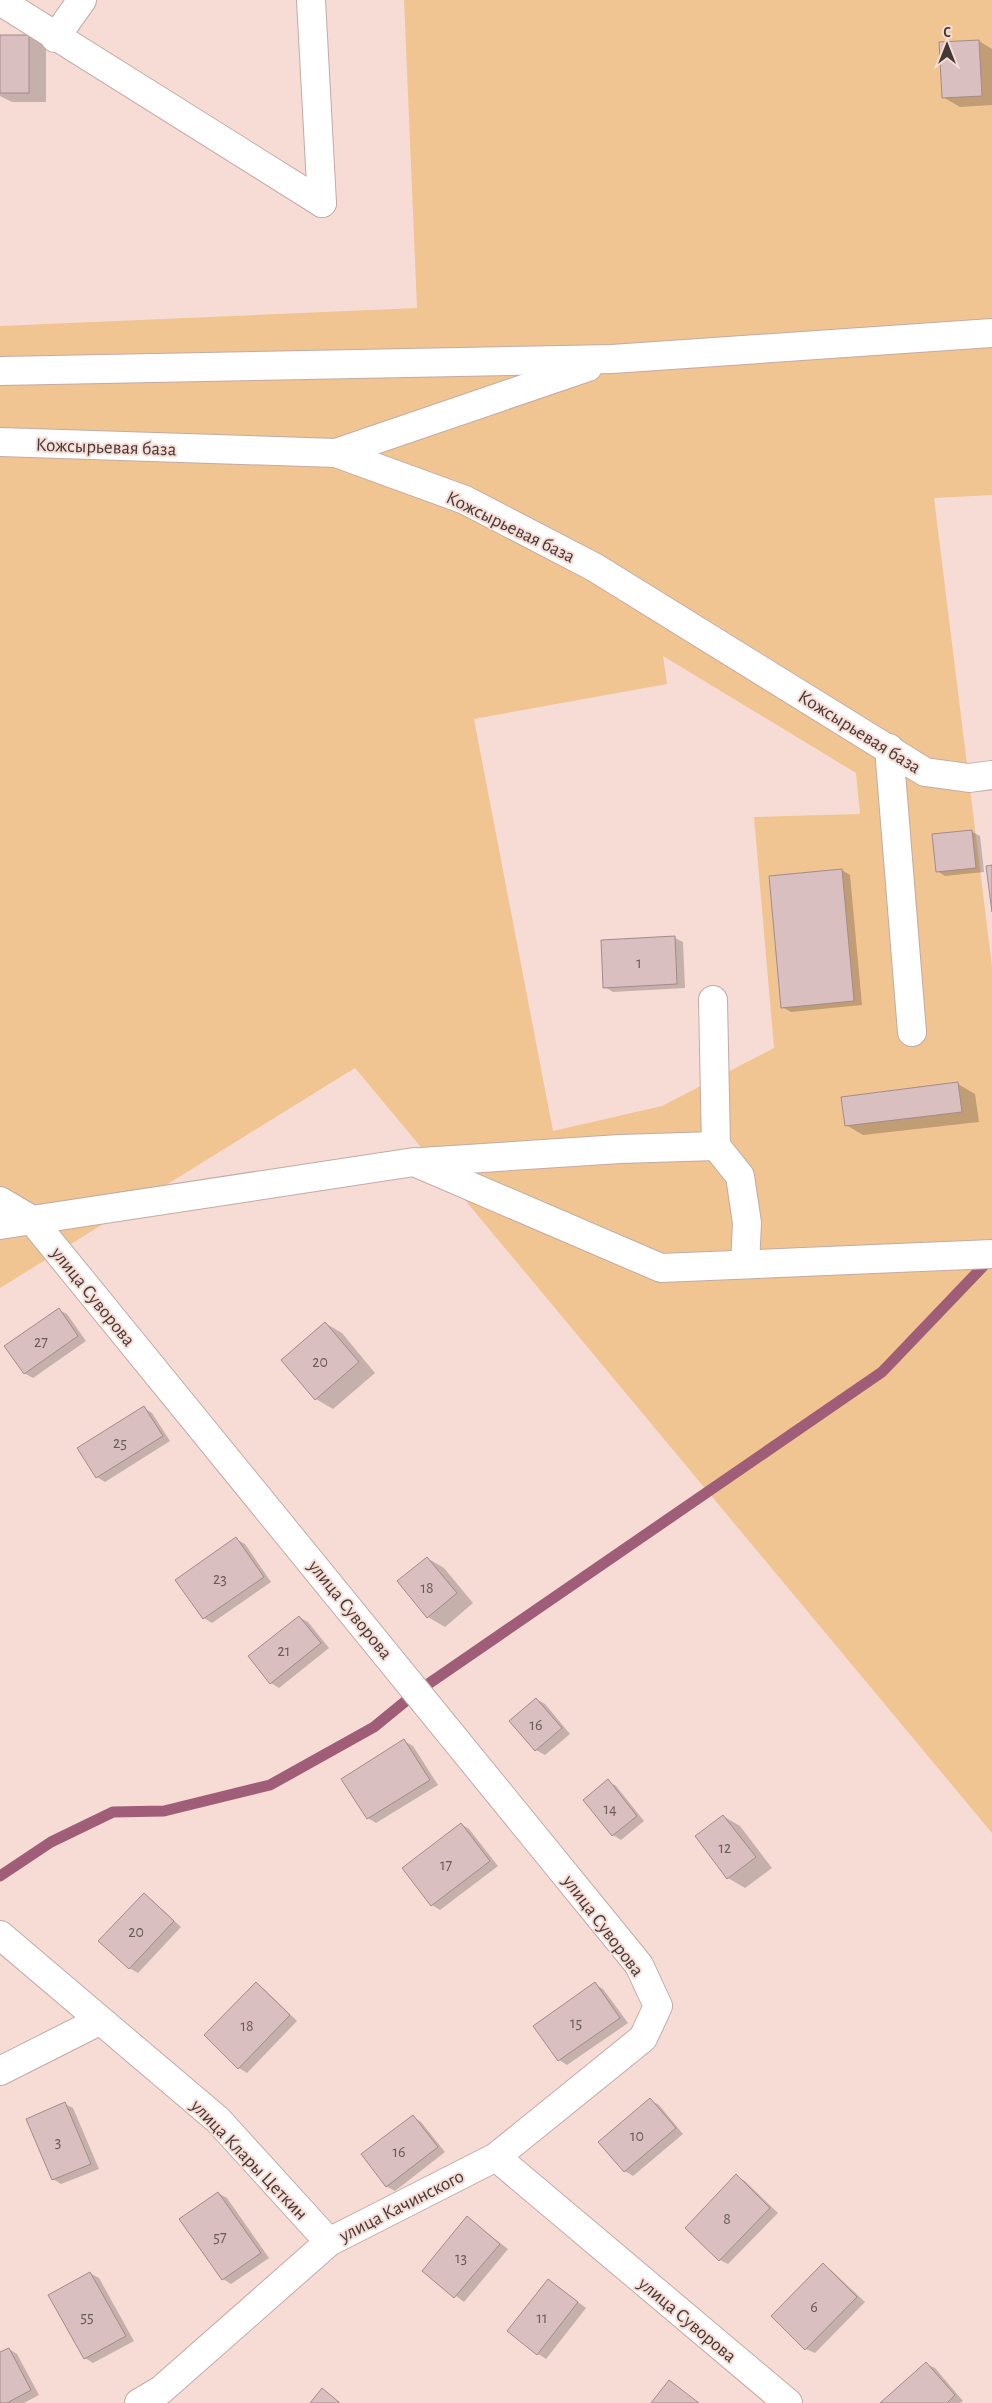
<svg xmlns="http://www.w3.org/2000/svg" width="992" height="2403" font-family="'Alegreya Sans',sans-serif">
<rect width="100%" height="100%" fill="#f7dcd6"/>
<!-- green -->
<path fill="#f1c591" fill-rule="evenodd" d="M404,0H992V495L934,498L992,966V1833L355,1068L0,1288V326L417,308ZM663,656L856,773L860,814L754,817L774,1048L662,1106L553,1131L474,719L667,684Z"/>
<!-- shadow -->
<g fill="#0003">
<path d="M0,36H29L46,46V102H12L0,96Z"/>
<path d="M979,41L992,49V105L960,107L943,97Z"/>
<path d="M971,831L980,836L984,872L945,876L937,871Z"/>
<path d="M842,870L850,875L862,1005L791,1012L782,1007Z"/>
<path d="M675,938L683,942L685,988L613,992L605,987Z"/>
<path d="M958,1084L975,1094L979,1122L863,1135L846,1125Z"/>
<path d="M59,1310L67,1314L86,1341L33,1378L24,1373Z"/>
<path d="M325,1323L342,1333L375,1373L333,1409L316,1399Z"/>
<path d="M144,1408L152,1413L170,1441L105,1482L97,1477Z"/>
<path d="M236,1539L245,1544L271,1582L212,1623L204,1618Z"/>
<path d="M427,1558L444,1568L473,1603L445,1627L428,1617Z"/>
<path d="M299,1617L308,1622L329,1648L279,1688L271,1683Z"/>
<path d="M536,1699L545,1704L570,1734L545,1755L536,1750L511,1721Z"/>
<path d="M404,1741L413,1746L438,1785L376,1823L368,1818L343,1780Z"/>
<path d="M608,1781L616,1786L644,1821L621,1840L613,1835Z"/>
<path d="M723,1816L740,1826L772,1868L745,1888L728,1878Z"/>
<path d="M461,1824L469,1829L498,1866L440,1910L432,1905Z"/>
<path d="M144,1895L152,1900L181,1927L138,1973L129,1968Z"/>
<path d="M256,1984L264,1989L297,2021L247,2073L239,2068Z"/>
<path d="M595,1984L603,1989L628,2023L567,2065L559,2060Z"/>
<path d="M650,2100L659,2105L683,2134L633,2176L625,2171L600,2142Z"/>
<path d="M65,2104L73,2108L99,2169L61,2184L53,2179Z"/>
<path d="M413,2117L421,2122L445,2152L395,2191L386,2186Z"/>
<path d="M736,2176L745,2181L778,2213L728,2264L720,2260Z"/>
<path d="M218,2193L227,2198L269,2258L231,2284L223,2279Z"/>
<path d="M467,2218L508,2249L464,2302L424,2271Z"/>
<path d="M823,2265L831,2270L865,2302L815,2353L806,2349Z"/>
<path d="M90,2273L99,2278L134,2341L93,2363L85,2358Z"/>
<path d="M556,2285L586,2308L546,2359L538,2354Z"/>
<path d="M9,2349L17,2354L39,2395L24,2403H0V2354Z"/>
<path d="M926,2364L935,2368L963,2401L960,2403H882Z"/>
</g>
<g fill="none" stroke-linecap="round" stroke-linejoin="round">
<!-- stream -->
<path stroke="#a05d77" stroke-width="11" d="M0,1876L51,1842L113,1812L164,1811L270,1785L374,1727L418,1691L882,1372L991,1258"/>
</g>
<!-- building -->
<g fill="#dabfc0" stroke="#a48a8b">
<rect x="0" y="35" width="29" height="58"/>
<path d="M979,40L982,96L942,98L939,42Z"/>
<path d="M972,830L976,868L936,872L932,834Z"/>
<path d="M992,865V912L986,866Z"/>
<path d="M842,869L854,1001L781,1008L769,876Z"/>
<path d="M675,936L677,984L603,988L601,940Z"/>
<path d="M958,1082L962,1112L845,1126L841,1097Z"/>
<path d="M59,1308L78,1336L24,1374L4,1346Z"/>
<path d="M325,1322L359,1362L315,1400L281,1360Z"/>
<path d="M144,1406L163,1436L96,1478L77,1448Z"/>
<path d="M236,1537L264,1577L203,1619L175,1580Z"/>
<path d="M427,1557L457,1593L427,1618L397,1581Z"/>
<path d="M299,1616L321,1643L270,1684L248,1656Z"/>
<path d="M536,1698L562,1728L535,1751L509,1721Z"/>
<path d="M404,1739L430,1780L367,1819L341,1779Z"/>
<path d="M608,1779L637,1816L612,1836L583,1800Z"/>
<path d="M723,1815L756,1857L727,1879L695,1836Z"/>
<path d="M461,1823L490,1861L431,1906L402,1868Z"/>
<path d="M144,1893L174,1921L129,1969L98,1941Z"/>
<path d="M256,1982L290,2015L238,2069L204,2035Z"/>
<path d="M595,1982L620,2018L558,2061L533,2026Z"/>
<path d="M650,2098L676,2128L624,2172L598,2142Z"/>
<path d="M65,2102L91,2164L52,2180L26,2119Z"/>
<path d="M413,2115L438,2147L386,2187L361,2154Z"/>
<path d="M736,2174L770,2208L719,2261L685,2228Z"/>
<path d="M218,2192L261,2253L222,2280L179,2219Z"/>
<path d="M467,2216L500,2244L454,2298L422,2271Z"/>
<path d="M823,2263L857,2297L805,2350L771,2316Z"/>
<path d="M90,2272L126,2336L84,2359L48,2295Z"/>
<path d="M548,2279L578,2302L537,2355L507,2331Z"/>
<path d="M9,2348L31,2390L7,2403H0V2352Z"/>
<path d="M926,2362L955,2395L947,2403H880Z"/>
<path d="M669,2380L699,2403H651Z"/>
<path d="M322,2388L340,2403H310Z"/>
</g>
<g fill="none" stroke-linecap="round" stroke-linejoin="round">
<defs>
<g id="minor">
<path d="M311,0L322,203"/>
<path d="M0,1L322,203"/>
<path d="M55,38L82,0"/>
<path d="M0,371L612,359L992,333"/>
<path d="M0,442L336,453L465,500L594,567L925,772L969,778L992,775"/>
<path d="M336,453L588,367"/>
<path d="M889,748L912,1032"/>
<path d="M713,1000L716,1146"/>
<path d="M421,1162L620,1149L716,1146L740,1176L747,1223L745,1264"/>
<path d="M0,1201L32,1220L639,1965L658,2006L643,2038L496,2157L329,2242L161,2390L139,2403"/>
<path d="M0,1225L414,1162L661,1268L992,1254"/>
<path d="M0,1935L218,2120L329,2242"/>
<path d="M0,2071L99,2021"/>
<path d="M496,2157L788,2403"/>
</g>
</defs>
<!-- minor casing -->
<use href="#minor" stroke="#c4aaa4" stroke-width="30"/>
<!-- minor -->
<use href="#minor" stroke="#fff" stroke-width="28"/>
</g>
<g text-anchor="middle" stroke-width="4" stroke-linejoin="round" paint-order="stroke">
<!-- number labels -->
<g font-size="16" fill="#695a58">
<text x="639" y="968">1</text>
<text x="41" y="1347">27</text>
<text x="320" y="1367">20</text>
<text x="120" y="1448">25</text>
<text x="220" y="1584">23</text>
<text x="427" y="1593">18</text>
<text x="284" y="1656">21</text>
<text x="536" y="1730">16</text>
<text x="610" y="1814">14</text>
<text x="725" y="1853">12</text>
<text x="446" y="1870">17</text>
<text x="136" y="1937">20</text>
<text x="576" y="2028">15</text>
<text x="247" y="2031">18</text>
<text x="637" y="2141">10</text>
<text x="58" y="2147">3</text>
<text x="399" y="2157">16</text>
<text x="727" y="2224">8</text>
<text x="220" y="2242">57</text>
<text x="461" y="2263">13</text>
<text x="814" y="2312">6</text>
<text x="87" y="2322">55</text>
<text x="542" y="2323">11</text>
</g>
<!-- street labels -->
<g font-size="19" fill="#433936" stroke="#f7dcd6">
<text transform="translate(106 446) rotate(2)" y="7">Кожсырьевая база</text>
<text transform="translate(511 526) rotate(26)" y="7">Кожсырьевая база</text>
<text transform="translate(860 731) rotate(32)" y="7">Кожсырьевая база</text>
<text transform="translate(94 1296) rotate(51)" y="7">улица Суворова</text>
<text transform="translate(351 1609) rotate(51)" y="7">улица Суворова</text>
<text transform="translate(604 1925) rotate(53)" y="7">улица Суворова</text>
<text transform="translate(250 2159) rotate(46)" y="7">улица Клары Цеткин</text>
<text transform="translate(401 2205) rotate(-27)" y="7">улица Качинского</text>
<text transform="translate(688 2319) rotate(40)" y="7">улица Суворова</text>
</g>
</g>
<!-- north arrow -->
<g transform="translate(947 45)" stroke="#f7dcd6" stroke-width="4" paint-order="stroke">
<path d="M0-4L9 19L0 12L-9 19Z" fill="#433936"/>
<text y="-8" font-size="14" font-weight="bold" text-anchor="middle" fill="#433936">С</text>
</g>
</svg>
